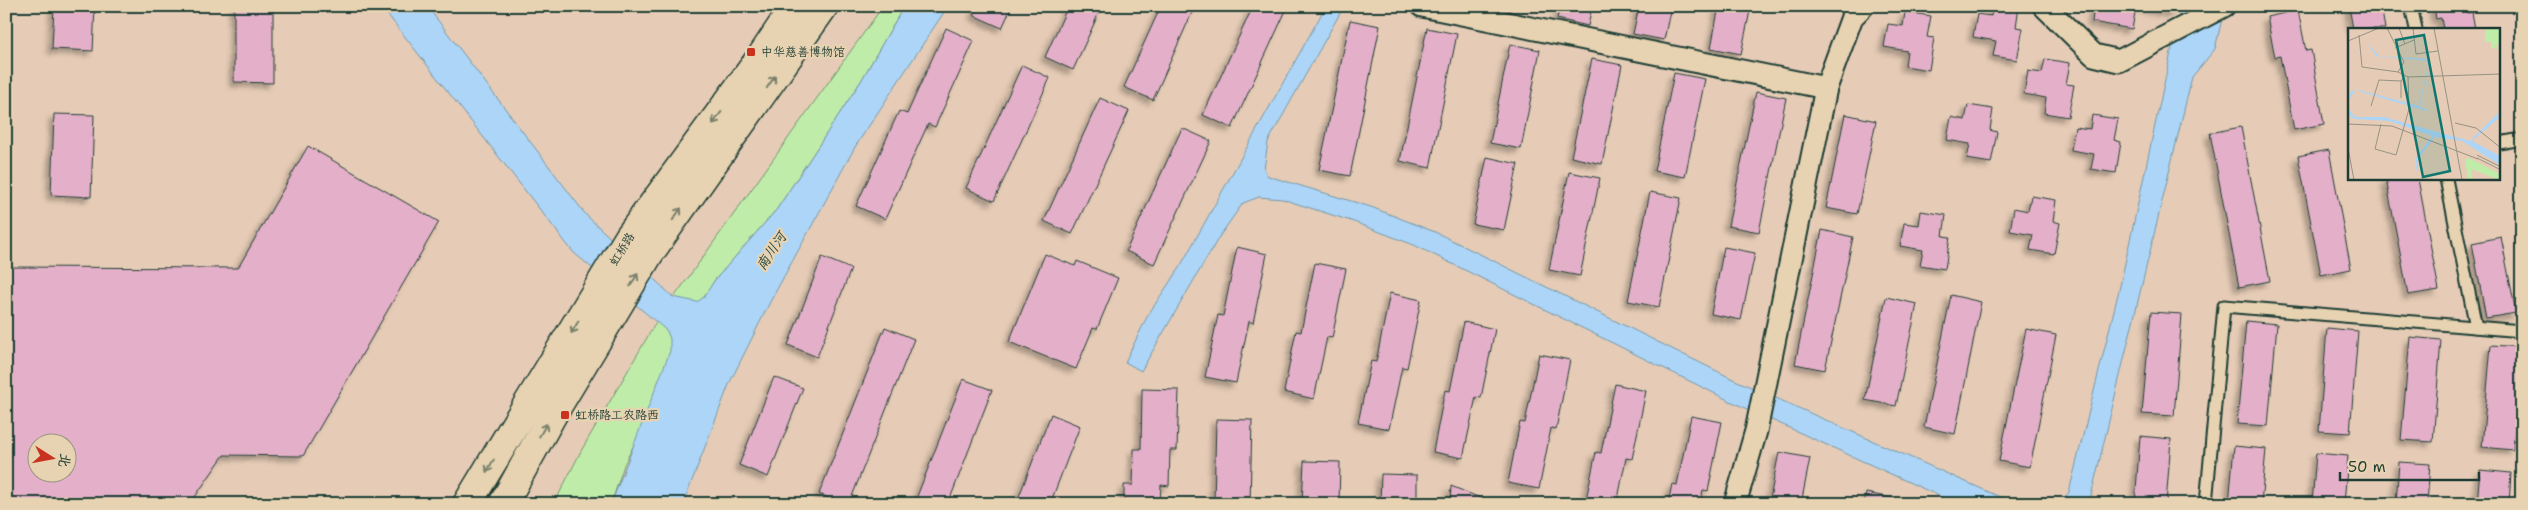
<svg xmlns="http://www.w3.org/2000/svg" width="2528" height="510" font-family="'Shantell Sans','LXGW WenKai TC',sans-serif">
<defs>
<filter id="shadow"><feDropShadow dx="-4.5" dy="4.5" stdDeviation="2.5" flood-color="#0004"/></filter>
</defs>
<rect width="100%" height="100%" fill="#e6ccb6"/>
<filter id="ink" filterUnits="userSpaceOnUse"><feTurbulence type="fractalNoise" baseFrequency=".02" numOctaves="2"/><feDisplacementMap in="SourceGraphic" scale="10" xChannelSelector="R" yChannelSelector="G"/><feConvolveMatrix kernelMatrix="1 2 1 2 8 2 1 2 1" color-interpolation-filters="sRGB"/></filter>
<g filter="url(#ink)">
<!-- green -->
<path fill="#bfeca9" stroke="#6f946e" d="M883,6H904L861,81L777,209L714,281L624,465L611,504H554L581,451L655,324Z"/>
<!-- water -->
<g fill="#add5f7" stroke="#7498a9">
<path d="M381,6H427L586,215L673,297L697,302L704,297L714,281L777,209L861,81L904,6H948L855,147L770,302L730,382L683,504H611L670,351V339L667,331L573,252Z"/>
<path d="M1326,6H1344L1268,142L1264,169L1268,176L1371,207L1435,232L1735,380L2016,504H1957L1730,401L1414,245L1351,221L1282,199L1259,197L1243,203L1219,237L1141,371L1125,362L1148,315L1181,265Z"/>
<path d="M2181,6H2225L2215,49L2192,77L2089,504H2060L2069,492L2120,286Z"/>
</g>
<!-- building -->
<g fill="#e4afc8" stroke="#1f3d34" fill-rule="evenodd" filter="url(#shadow)">
<path d="M54,6H95L93,51L52,49Z"/>
<path d="M234,6H273V83L234,82Z"/>
<path d="M977,6H1012L1002,28L973,15Z"/>
<path d="M1068,6H1102L1073,70L1045,57Z"/>
<path d="M1161,6H1195L1153,100L1124,87Z"/>
<path d="M1253,6H1288L1232,128L1203,115Z"/>
<path d="M1484,6H1511L1510,11Z"/>
<path d="M1560,6H1592L1588,26L1557,19Z"/>
<path d="M1639,6H1671L1664,40L1633,34Z"/>
<path d="M1719,6H1751L1741,54L1711,48Z"/>
<path d="M1993,6H2019L2016,27L2023,28L2017,60L1993,56L1996,41L1973,37L1977,14L1991,16Z"/>
<path d="M2094,6L2136,7L2132,29L2092,22Z"/>
<path d="M2136,6H2176L2175,13Z"/>
<path d="M2349,6H2381L2385,29H2353Z"/>
<path d="M2434,6H2465L2467,13L2472,12L2475,29H2443L2441,18L2436,19Z"/>
<path d="M2298,10L2306,51L2311,50L2324,124L2294,130L2280,56L2275,57L2267,17Z"/>
<path d="M1905,12L1931,16L1927,37L1934,38L1929,70L1905,66L1907,51L1884,47L1888,24L1903,26Z"/>
<path d="M1350,20L1380,26L1350,176L1319,170Z"/>
<path d="M946,28L974,41L935,127L928,124L885,219L856,206L899,111L907,114Z"/>
<path d="M1427,28L1457,34L1430,168L1400,161Z"/>
<path d="M1510,44L1540,50L1521,149L1490,143Z"/>
<path d="M1592,59L1622,65L1602,164L1571,157Z"/>
<path d="M2045,59L2070,63L2066,84L2074,85L2068,117L2044,113L2046,98L2024,94L2028,71L2042,73Z"/>
<path d="M1022,65L1050,78L994,201L966,188Z"/>
<path d="M1674,73L1705,79L1685,177L1654,171Z"/>
<path d="M1756,92L1786,98L1759,232L1728,226Z"/>
<path d="M1100,98L1129,111L1072,234L1044,221Z"/>
<path d="M1968,105L1993,109L1990,130L1997,132L1991,163L1967,159L1970,144L1947,140L1951,117L1965,120Z"/>
<path d="M54,114L94,115L91,197L51,195Z"/>
<path d="M1845,114L1876,121L1857,214L1826,208Z"/>
<path d="M2092,115L2118,119L2114,140L2121,142L2116,173L2091,169L2094,154L2071,150L2075,127L2090,129Z"/>
<path d="M2241,127L2270,281L2239,287L2210,133Z"/>
<path d="M1182,128L1211,141L1154,264L1126,251Z"/>
<path d="M308,146L439,222L303,456L224,455L190,504H6V267L238,268ZM38,442H68V472H38Z"/>
<path d="M2329,150L2351,269L2321,275L2298,156Z"/>
<path d="M1487,157L1518,164L1504,230L1473,224Z"/>
<path d="M1569,172L1600,178L1580,276L1549,270Z"/>
<path d="M2386,179H2418L2439,290L2408,295Z"/>
<path d="M1650,192L1681,198L1659,307L1628,301Z"/>
<path d="M2031,196L2056,200L2053,221L2060,223L2054,254L2030,250L2033,235L2010,231L2014,208L2028,211Z"/>
<path d="M1921,211L1946,215L1943,236L1950,237L1945,269L1920,265L1923,250L1900,246L1904,223L1919,225Z"/>
<path d="M1822,230L1853,237L1825,370L1795,364Z"/>
<path d="M2501,237L2516,313L2486,318L2472,243Z"/>
<path d="M1237,247L1267,254L1253,323L1249,321L1236,383L1205,377L1218,315L1223,316Z"/>
<path d="M1724,247L1755,253L1741,320L1711,314Z"/>
<path d="M1045,254L1075,266L1077,261L1118,278L1097,329L1093,328L1076,369L1009,342Z"/>
<path d="M822,257L851,269L817,357L788,345Z"/>
<path d="M1315,263L1346,269L1332,338L1327,337L1314,399L1284,392L1296,331L1301,332Z"/>
<path d="M1390,293L1421,300L1407,368L1402,367L1389,429L1358,423L1371,361L1376,362Z"/>
<path d="M1951,295L1981,302L1955,434L1924,427Z"/>
<path d="M1886,297L1917,304L1896,406L1865,400Z"/>
<path d="M2151,312L2182,314L2174,416L2142,414Z"/>
<path d="M2246,321L2277,324L2268,426L2237,424Z"/>
<path d="M1464,322L1495,329L1481,398L1476,397L1463,458L1433,452L1445,390L1450,391Z"/>
<path d="M885,327L914,339L849,504H845L819,494Z"/>
<path d="M2327,328L2358,331L2350,433L2319,431Z"/>
<path d="M2026,329L2056,335L2030,467L1999,461Z"/>
<path d="M2410,337L2441,340L2433,442L2401,440Z"/>
<path d="M2491,345L2522,347L2513,450L2482,447Z"/>
<path d="M1539,354L1570,360L1556,429L1551,428L1539,489L1508,483L1520,422L1525,423Z"/>
<path d="M774,377L803,388L768,477L739,465Z"/>
<path d="M963,379L992,390L948,504H914Z"/>
<path d="M1615,384L1646,391L1632,459L1626,458L1617,504H1585L1596,452L1601,453Z"/>
<path d="M1142,389L1179,390L1177,450H1170L1169,486L1161,485L1160,504H1124V485H1133L1134,449H1141Z"/>
<path d="M1051,414L1080,426L1050,504H1016Z"/>
<path d="M1691,416L1722,422L1708,491L1703,490L1700,504H1668L1672,484L1677,485Z"/>
<path d="M1216,419L1252,420L1250,504H1214Z"/>
<path d="M2140,436L2171,439L2166,504H2135Z"/>
<path d="M2234,446L2266,449L2261,504H2229Z"/>
<path d="M1779,452L1810,458L1801,504H1769Z"/>
<path d="M2316,453L2348,456L2344,504H2312Z"/>
<path d="M1304,461L1340,462L1339,504H1302Z"/>
<path d="M2399,462L2430,464L2427,504H2396Z"/>
<path d="M2480,470L2511,473L2509,504H2477Z"/>
<path d="M1381,474L1417,475V504H1380Z"/>
<path d="M1451,486L1495,504H1450Z"/>
<path d="M1866,493L1897,499L1896,504H1864Z"/>
</g>
<g fill="none" stroke-linecap="round" stroke-linejoin="round">
<defs>
<g id="service">
<path d="M2411,6L2416,29"/>
<path d="M2499,143L2522,139"/>
<path d="M2446,179L2476,327"/>
<path d="M2206,504L2224,306L2522,331"/>
</g>
<g id="minor">
<path d="M1422,6L1826,88"/>
<path d="M2044,6L2094,55L2119,61L2224,6"/>
<path d="M1735,504L1756,431L1826,88L1852,17L1863,6"/>
</g>
<g id="primary">
<path d="M467,504L629,237L761,57L795,6"/>
<path d="M503,504L554,412L649,254L824,6"/>
</g>
</defs>
<!-- service casing -->
<use href="#service" stroke="#1f3d34" stroke-width="15"/>
<!-- minor casing -->
<use href="#minor" stroke="#1f3d34" stroke-width="25"/>
<!-- primary casing -->
<use href="#primary" stroke="#1f3d34" stroke-width="31"/>
<!-- service -->
<use href="#service" stroke="#e7d3b1" stroke-width="11"/>
<!-- minor -->
<use href="#minor" stroke="#e7d3b1" stroke-width="21"/>
<!-- primary -->
<use href="#primary" stroke="#e7d3b1" stroke-width="28"/>
</g>
<!-- one-way arrows -->
<defs><path id="oneway-shaft" d="M-6 0H5M1.5-3L5.5 0L1.5 3" fill="none" stroke-width="1.6" stroke-linecap="round" stroke-linejoin="round" transform="scale(1.25)"/></defs>
<g stroke="#79806c">
<use href="#oneway-shaft" transform="translate(771 82) rotate(-55)"/>
<use href="#oneway-shaft" transform="translate(717 118) rotate(126)"/>
<use href="#oneway-shaft" transform="translate(677 214) rotate(-55)"/>
<use href="#oneway-shaft" transform="translate(634 280) rotate(-60)"/>
<use href="#oneway-shaft" transform="translate(575 327) rotate(121)"/>
<use href="#oneway-shaft" transform="translate(543 430) rotate(-60)"/>
<use href="#oneway-shaft" transform="translate(490 466) rotate(121)"/>
</g>
</g>
<!-- markers -->
<g fill="#c8321e" stroke="#e7d3b1" stroke-width="2">
<rect x="746" y="47" width="10" height="10" rx="2.5"/>
<rect x="560" y="410" width="10" height="10" rx="2.5"/>
</g>
<g text-anchor="middle" stroke-width="4.5" stroke-linejoin="round" paint-order="stroke">
<!-- poi labels -->
<g font-size="12" fill="#1f3d34" stroke="#e7d3b1" text-anchor="start">
<text x="761" y="56">中华慈善博物馆</text>
<text x="575" y="419">虹桥路工农路西</text>
</g>
<!-- street labels -->
<g font-size="12" fill="#1f3d34" stroke="#e7d3b1">
<text transform="translate(622 249) rotate(-58)" y="4">虹桥路</text>
</g>
<!-- water labels -->
<g font-size="14" font-style="italic" fill="#26453e" stroke="#e7d3b1">
<text transform="translate(771 251) rotate(-56)" y="5">南川河</text>
</g>
</g>
<!-- overview -->
<g transform="translate(2348 28)">
<rect width="152" height="152" fill="#e6ccb6"/>
<path d="M138,0H152V17H145L152,21L143,20V14H137ZM121,130L152,146V152L123,141L124,152H120L117,131Z" fill="#bfeca9"/>
<path d="M19,15L31,28L82,31L72,78L82,84L7,62L0,74L3,63L11,62L71,78L81,33L28,28ZM0,80L7,89H36L122,113L152,83L149,89H152L124,113L152,128V137L114,113L87,109L70,131V152L67,131L84,108L41,93L7,91L0,87Z" fill="#add5f7"/>
<path fill="none" stroke="#969382" stroke-width="1" d="M39,0L56,34L50,44M51,0L57,16M65,0L68,26L90,23M86,0L114,152M11,7L14,39L50,44L60,49L153,46M0,13L31,0M47,20L66,12M53,70V53M23,78L31,52L53,53L56,49M107,95L128,100L153,120M0,96L44,98L130,131M33,96L27,121L48,127L61,81L60,49M0,112V96M0,120L6,152M129,127L153,139M129,130L153,142"/>
<path fill="#0f766e" fill-opacity="0.15" stroke="#0f766e" stroke-width="2.5" d="M76,7L102,143L75,149L48,12Z"/>
<rect width="152" height="152" fill="none" stroke="#1f3d34" stroke-width="2.5"/>
</g>
<!-- margin -->
<rect width="2528" height="510" fill="none" stroke="#e7d3b1" stroke-width="25"/>
<rect x="12" y="12" width="2503" height="485" fill="none" stroke="#1f3d34" stroke-width="2" filter="url(#ink)"/>
<!-- north arrow -->
<g transform="translate(52 458) rotate(101)"><circle r="24" fill="#e7d3b1" stroke="#97977f"/>
<path d="M0-4L9 19L0 12L-9 19Z" fill="#c8321e"/>
<text y="-8" font-size="14" font-weight="bold" text-anchor="middle" fill="#1f3d34">北</text>
</g>
<!-- scale -->
<path d="M2340 472v8h139v-8" fill="none" stroke="#1f3d34" stroke-width="2.5"/>
<text x="2348" y="472" font-size="15" fill="#1f3d34" stroke="#e7d3b1" stroke-width="4" paint-order="stroke">50 m</text>
</svg>
